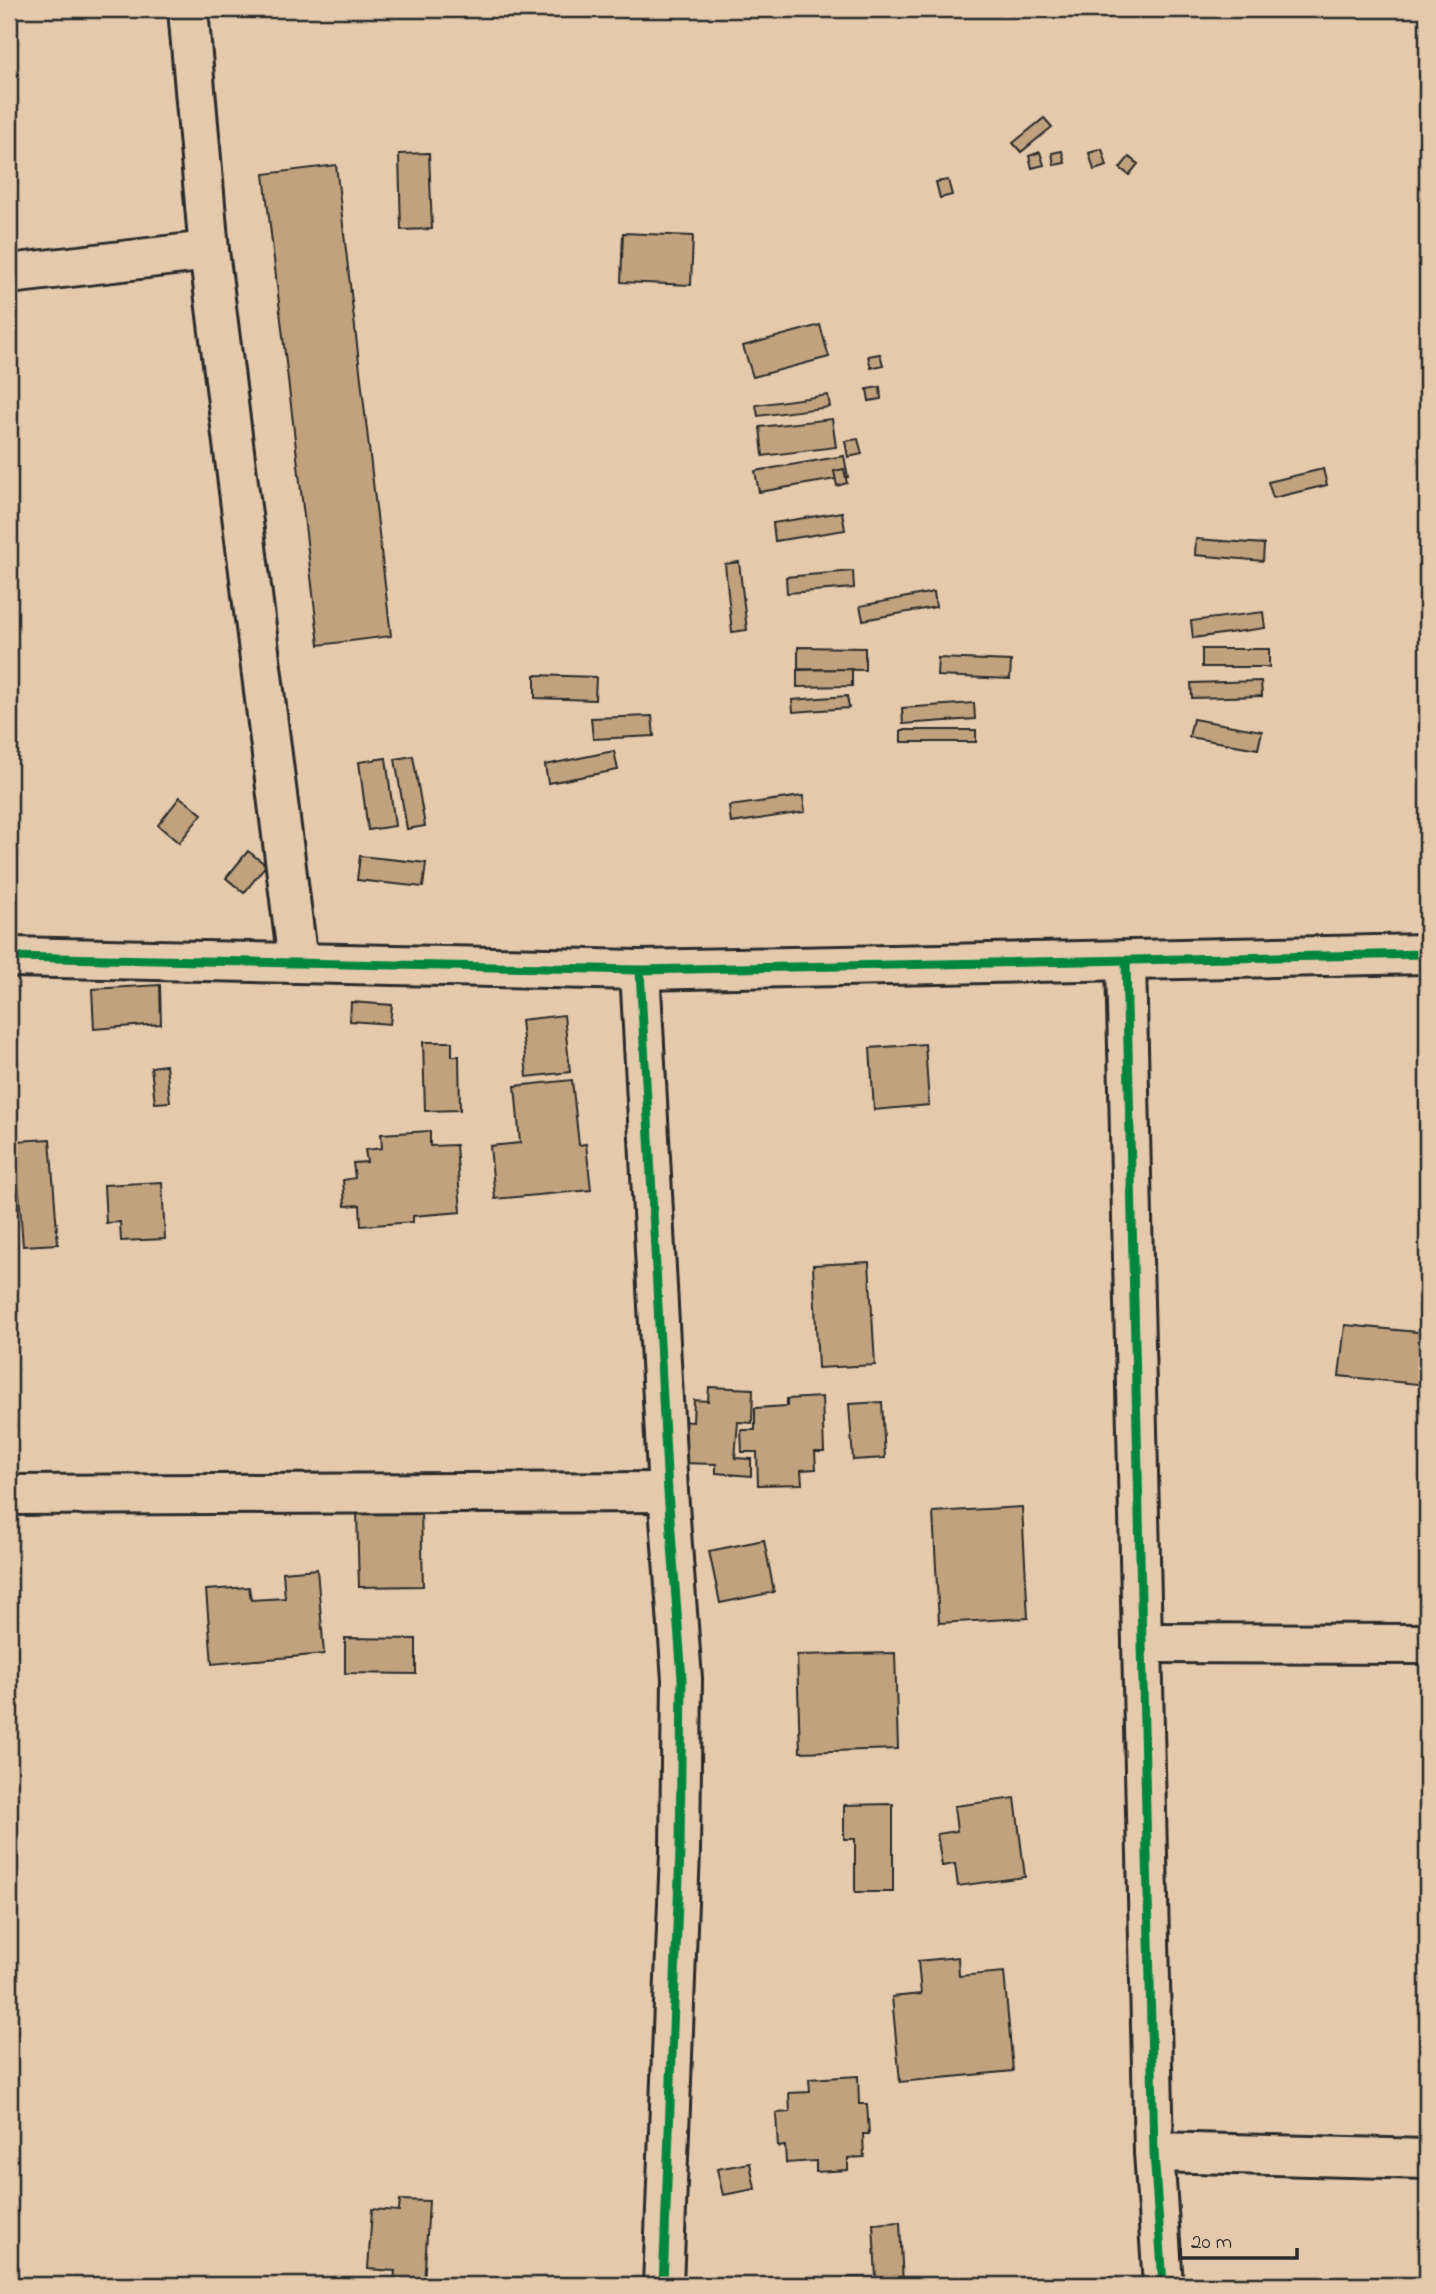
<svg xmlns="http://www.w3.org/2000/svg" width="1436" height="2294" font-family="'Indie Flower',sans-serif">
<rect width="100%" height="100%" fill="#e5c9ac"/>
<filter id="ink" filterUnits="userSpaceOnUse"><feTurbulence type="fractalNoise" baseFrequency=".0143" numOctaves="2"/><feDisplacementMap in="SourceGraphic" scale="14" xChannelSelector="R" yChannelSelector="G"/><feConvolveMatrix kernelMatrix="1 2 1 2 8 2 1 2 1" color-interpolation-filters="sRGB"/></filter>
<g filter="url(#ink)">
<!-- building -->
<g fill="#c1a27f" stroke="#2b2b2b" stroke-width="2">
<path d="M1044,118L1052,127L1021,152L1013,143Z"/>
<path d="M1102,149L1107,166L1094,170L1089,153Z"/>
<path d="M1062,151L1065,163L1054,165L1052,153Z"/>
<path d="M1040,152L1044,165L1032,168L1029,156Z"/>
<path d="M429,153L432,229L401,230L399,154Z"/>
<path d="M1129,157L1138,164L1129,175L1120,168Z"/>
<path d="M336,165L391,636L319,645L264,174Z"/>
<path d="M948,180L952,195L940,198L936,182Z"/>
<path d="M623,233L693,236L691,285L621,282Z"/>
<path d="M820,325L829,357L753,377L743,346Z"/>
<path d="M880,354L883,365L871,368L868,356Z"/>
<path d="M880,387L881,399L869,401L867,389Z"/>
<path d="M828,395L830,407L758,416L756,405Z"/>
<path d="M832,419L836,447L763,456L760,427Z"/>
<path d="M858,439L862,454L848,457L845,441Z"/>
<path d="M844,456L848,477L759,492L755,471Z"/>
<path d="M844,469L847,483L837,486L834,471Z"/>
<path d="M1323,469L1327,485L1273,498L1268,482Z"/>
<path d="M842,512L845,530L775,541L773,523Z"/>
<path d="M1196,539L1264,544L1263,561L1195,555Z"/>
<path d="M739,562L747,630L732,632L725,564Z"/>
<path d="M853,571L854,588L787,593L786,577Z"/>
<path d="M934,592L936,607L863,620L860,606Z"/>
<path d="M1263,612L1265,628L1193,638L1191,621Z"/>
<path d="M798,647L865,648V670L798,669Z"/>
<rect x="1202" y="649" width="67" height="18"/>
<path d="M938,658L1011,661L1010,679L937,676Z"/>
<path d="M852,669V686L797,687V670Z"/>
<path d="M535,675L596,677L595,700L535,698Z"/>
<path d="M1261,681L1262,696L1192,698L1191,683Z"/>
<path d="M847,696L849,708L793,712L792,700Z"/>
<path d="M974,703L975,719L903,724L902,708Z"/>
<path d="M652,716L654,736L593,739L591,718Z"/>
<path d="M1193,719L1262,731L1258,749L1189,737Z"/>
<rect x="901" y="730" width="75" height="12"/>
<path d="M614,751L618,770L548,783L545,765Z"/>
<path d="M413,756L425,826L407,829L395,759Z"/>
<path d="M386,758L395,826L368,830L359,762Z"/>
<path d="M803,796L805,812L731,823L729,806Z"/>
<path d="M180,797L202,814L179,843L158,825Z"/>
<path d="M248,851L266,865L244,893L226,878Z"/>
<path d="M360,856L426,863L423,887L357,880Z"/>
<path d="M160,985L161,1024L94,1029L92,989Z"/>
<path d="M351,1002L392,1005L390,1024L350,1021Z"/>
<path d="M564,1015L570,1072L527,1077L521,1020Z"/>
<path d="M423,1042H452V1056H459L460,1110L425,1111Z"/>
<path d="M925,1044L929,1105L874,1110L870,1048Z"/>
<path d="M166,1065L170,1102L155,1103L151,1067Z"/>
<path d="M572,1080L579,1145L586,1144L591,1190L495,1199L490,1146L520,1143L515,1086Z"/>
<path d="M430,1131V1146L456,1145L461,1212L413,1216V1222L361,1226L360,1205L345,1206L343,1180L355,1178L353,1163L367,1162L365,1150L382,1148L381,1134Z"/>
<path d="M50,1139L58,1244L23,1246L15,1141Z"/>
<path d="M162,1182L165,1239L121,1241L120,1222L106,1223L104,1185Z"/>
<path d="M869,1262L875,1365L818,1368L813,1265Z"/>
<path d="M1345,1325L1427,1333V1385L1339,1376Z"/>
<path d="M709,1387L753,1389L752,1423L738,1422L735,1458L751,1459V1476L716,1473V1464L682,1463L679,1421L693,1422L694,1400L708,1401Z"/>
<path d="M822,1397L824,1452H815L816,1469L801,1470L802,1484L758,1485L757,1452H742L741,1430H755V1408L787,1406V1399Z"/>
<path d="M882,1402L885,1458L853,1460L849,1404Z"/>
<path d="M1022,1507L1028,1618L939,1623L933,1512Z"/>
<path d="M421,1511L423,1586L359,1587L357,1512Z"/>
<path d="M764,1540L774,1592L720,1603L709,1551Z"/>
<path d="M317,1569L324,1654L212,1664L206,1590L249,1587L251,1600L285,1598L283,1572Z"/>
<path d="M345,1638L416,1639V1674L345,1673Z"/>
<path d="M895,1653L898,1749L800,1752L797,1655Z"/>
<path d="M1015,1798L1025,1877L958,1886L955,1864L942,1866L937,1834L957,1831L954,1806Z"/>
<path d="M893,1804V1892H855V1839H844V1805Z"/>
<path d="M958,1957L959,1976L1004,1972L1013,2071L900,2082L892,1997L921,1994L918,1961Z"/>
<path d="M858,2076L859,2104H867L869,2134H863L864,2157L848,2158V2170L816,2172V2161L786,2163L785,2146L778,2147L776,2113L790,2112L789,2093L810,2092L809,2079Z"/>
<path d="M750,2163L755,2189L723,2195L717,2169Z"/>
<path d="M400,2200L429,2201L424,2285H394L395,2271L368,2269L372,2209L399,2211Z"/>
<path d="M900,2222L903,2285H840L841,2278H876L873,2224Z"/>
</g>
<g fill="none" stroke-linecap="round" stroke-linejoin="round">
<defs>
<g id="street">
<path d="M188,9L209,251L298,963"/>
<path d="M9,274L209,251"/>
<path d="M9,957L640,970L1427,954"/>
<path d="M1126,962L1154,2152L1163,2285"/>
<path d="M640,970L668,1492L682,1679L680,1851L663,2285"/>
<path d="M9,1495L668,1492"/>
<path d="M1142,1643L1427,1644"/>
<path d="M1154,2152L1427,2159"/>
</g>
</defs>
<!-- street casing -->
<use href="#street" stroke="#2b2b2b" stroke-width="44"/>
<!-- street -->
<use href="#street" stroke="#e5c9ac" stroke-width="38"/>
<defs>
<g id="cycleway">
<path d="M9,957L640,970L1427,954"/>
<path d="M1126,962L1154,2152L1163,2285"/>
<path d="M640,970L668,1492L682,1679L680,1851L663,2285"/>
</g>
</defs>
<!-- cycleway casing -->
<use href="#cycleway" stroke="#e5c9ac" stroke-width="13"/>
<!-- cycleway -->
<use href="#cycleway" stroke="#00873e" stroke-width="9"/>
</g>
</g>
<!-- margin -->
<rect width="1436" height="2294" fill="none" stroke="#e5c9ac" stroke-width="35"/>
<rect x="18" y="18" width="1401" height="2259" fill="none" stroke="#2b2b2b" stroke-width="2.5" filter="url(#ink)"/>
<!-- scale -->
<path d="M1180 2248v10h117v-10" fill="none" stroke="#2b2b2b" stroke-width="3.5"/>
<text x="1191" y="2248" font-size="21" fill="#2b2b2b" stroke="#e5c9ac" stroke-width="5" paint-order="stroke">20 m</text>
</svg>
